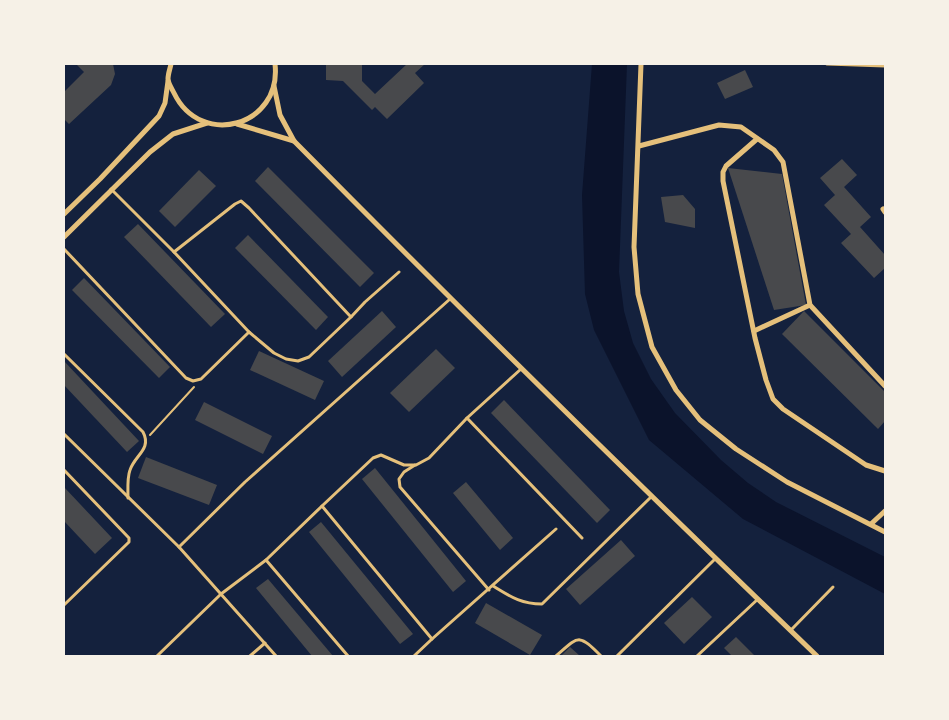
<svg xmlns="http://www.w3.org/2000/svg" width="949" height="720" font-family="'Fira Sans',sans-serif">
<rect width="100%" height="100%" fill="#14213d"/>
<!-- water -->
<path fill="#0b132b" d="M592,64H627L619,272L624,311L633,343L651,379L675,413L721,460L748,483L776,502L885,557V594L743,519L649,440L594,330L585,294L582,195Z"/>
<!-- building -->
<g fill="#48494c">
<path d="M76,64H113L115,74L111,85L69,124L64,119V92L84,72Z"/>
<path d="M326,64H362V81L375,94L407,64H425L415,73L424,83L387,119L375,107L372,110L343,81L326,80Z"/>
<path d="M745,70L753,87L725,99L717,83Z"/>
<path d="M842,159L857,175L844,187L871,217L860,227L885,255V268L874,278L841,243L851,234L824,205L835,195L820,178Z"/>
<path d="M268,167L374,273L360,287L255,181Z"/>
<path d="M728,168L782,174L806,305L774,310Z"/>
<path d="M199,170L216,186L175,227L159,211Z"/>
<path d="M683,195L695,209V228L665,222L661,197Z"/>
<path d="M138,224L225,314L211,327L124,237Z"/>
<path d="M248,235L328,317L316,330L235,248Z"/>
<path d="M84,278L170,367L159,378L72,290Z"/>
<path d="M382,311L396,327L342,377L328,361Z"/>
<path d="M804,311L885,392V421L878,429L782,334Z"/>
<path d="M436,349L455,368L409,412L390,393Z"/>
<path d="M259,351L324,381L315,400L250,370Z"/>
<path d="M64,361L139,441L127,452L64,385Z"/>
<path d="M504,400L610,510L597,523L491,413Z"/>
<path d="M204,402L272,436L263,454L195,420Z"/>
<path d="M146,457L217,485L209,505L138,478Z"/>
<path d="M375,468L466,581L453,592L362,479Z"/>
<path d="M466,482L513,538L500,550L453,493Z"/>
<path d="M64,487L112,538L95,554L64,521Z"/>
<path d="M321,522L413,634L400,644L309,532Z"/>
<path d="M621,540L635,556L580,605L566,589Z"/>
<path d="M268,579L333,656H312L256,588Z"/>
<path d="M692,597L712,617L684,644L664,623Z"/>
<path d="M486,603L542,635L530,655L475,623Z"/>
<path d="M736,637L755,656H732L724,648Z"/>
<path d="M570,647L580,656H561Z"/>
</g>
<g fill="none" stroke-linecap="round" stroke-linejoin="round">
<!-- path -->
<path stroke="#e5c07b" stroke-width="2" d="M150,435L194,387"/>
<!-- service -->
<g stroke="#e5c07b" stroke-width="3">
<path d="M827,64L885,66"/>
<path d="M64,249L186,378L193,381L201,379L249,332L174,252L111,189"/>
<path d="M174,252L235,204L241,201L249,208L351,317L365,302L399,272"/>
<path d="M249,332L274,353L286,359L298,361L309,357L351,317"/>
<path d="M64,354L143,432C152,449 135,455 130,470C127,478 128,489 128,498"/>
<path d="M467,418L582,538"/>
<path d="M64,434L179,547L276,656"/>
<path d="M415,465L404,472L399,479L400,487L489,590"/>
<path d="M64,470L129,538V542L64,605"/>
<path d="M179,547L245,482L450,299"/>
<path d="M266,560L348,656"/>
<path d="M493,586C511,597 521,604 542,604L651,497"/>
<path d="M791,630L833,587"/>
<path d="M432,639L322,506L373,458L381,455L404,465H416L429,458L467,418L521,369"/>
<path d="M157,656L221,594L266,560L322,506"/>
<path d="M250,656L265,643"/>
<path d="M414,656L432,639L556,529"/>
<path d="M556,656C579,636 578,633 601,656"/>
<path d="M617,656L716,558"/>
<path d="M697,656L758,599"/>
</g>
<!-- minor -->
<g stroke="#e5c07b" stroke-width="5">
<path d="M171,64C170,69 168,74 168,79C168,83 172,89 174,93C201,149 282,126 275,64"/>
<path d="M641,64L634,247L638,294L652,347L676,390L700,420L736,449L787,482L885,532"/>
<path d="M274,86L280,115L294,141C466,315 641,487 817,656"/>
<path d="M237,124L294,141"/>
<path d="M757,139L726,166L723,172V181L755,338L766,380L773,399L783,409L866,465L885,471"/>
<path d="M639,146L719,125L741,127L774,150L783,162L810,305L885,386"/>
<path d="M883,209L885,212"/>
<path d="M64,214L100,179L159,116L165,103L168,81"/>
<path d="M64,237L150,152L173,134L207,123"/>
<path d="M754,331L810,305"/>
<path d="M871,524L885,511"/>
</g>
</g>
<!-- border -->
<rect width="949" height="720" fill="none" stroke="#f6f1e7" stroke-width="130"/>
</svg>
